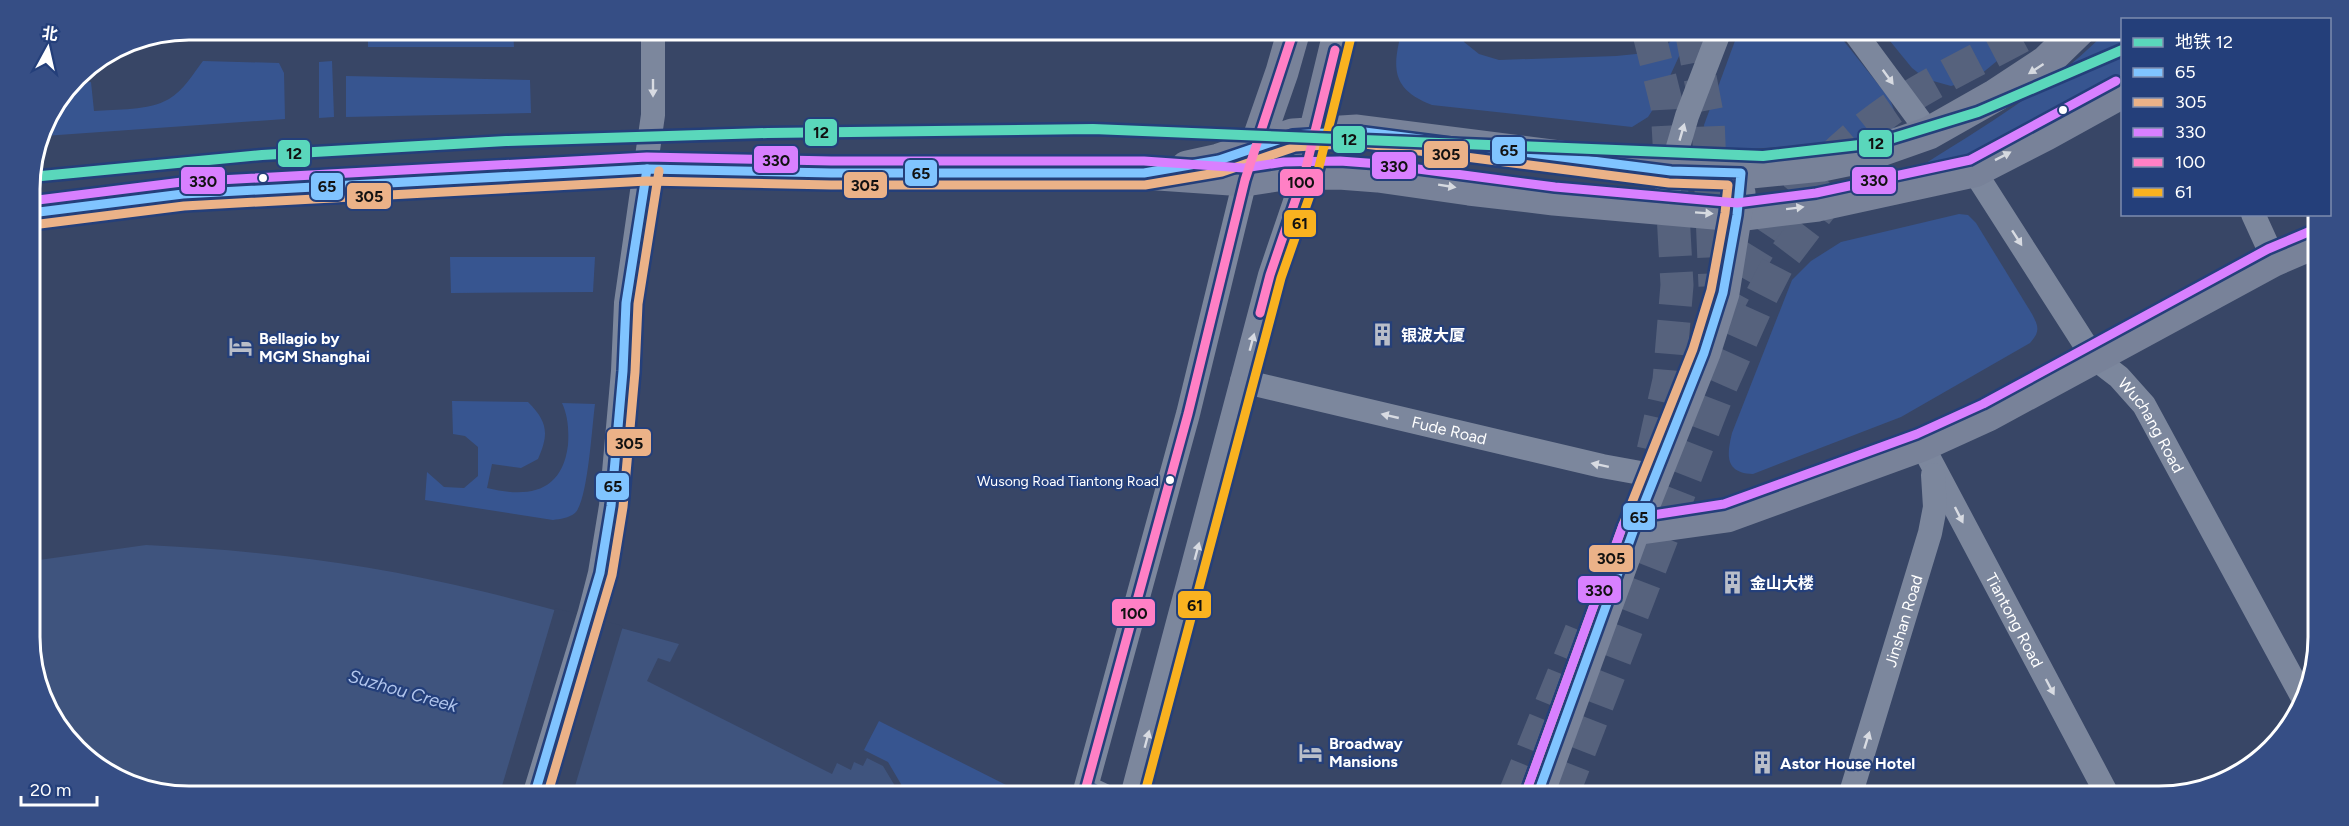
<svg xmlns="http://www.w3.org/2000/svg" width="2349" height="826" font-family="Figtree,'Noto Sans SC',sans-serif">
<rect width="100%" height="100%" fill="#384666"/>
<!-- green -->
<g fill="#375590">
<path d="M368,30H513L514,47H368Z"/>
<path d="M1402,30H1460L1464,42L1479,54L1499,60L1616,56L1656,52L1670,42L1676,30H1691L1659,100L1648,117L1632,127L1432,105C1391,89 1392,68 1402,30Z"/>
<path d="M1739,30H1835L1890,99L1897,119L1894,129L1883,136L1827,144L1732,150L1715,148L1706,139L1704,125Z"/>
<path d="M1881,30H2035L1975,79L1951,86L1926,79L1912,68Z"/>
<path d="M2108,30H2122V75L1997,147L1924,171L1923,165C1988,124 2054,85 2108,30Z"/>
<path d="M203,61L279,63L284,73L285,119L44,136L47,119L73,84L91,82L94,111C117,109 148,111 169,99C183,91 193,74 203,61Z"/>
<path d="M332,61L334,117L319,118V62Z"/>
<path d="M346,76L530,80L531,113L346,117Z"/>
<path d="M1959,214L1968,215L1976,223L2032,314C2039,327 2040,332 2030,343L1901,417L1753,474C1724,473 1727,454 1732,433L1792,280L1811,261L1841,242Z"/>
<path d="M450,257H595L593,292L451,293Z"/>
<path d="M452,401L528,402C548,422 549,434 538,459L521,468L492,464L487,488C528,498 562,493 568,445C569,430 568,416 562,403L595,404C592,425 588,501 575,513C569,518 560,519 553,520L425,500L427,472L444,487L464,488L478,476V447L465,436L453,434Z"/>
<path d="M879,721L1028,796H908L888,762L864,750Z"/>
</g>
<!-- water -->
<path fill="#3f547e" d="M146,545C258,550 372,564 481,591C547,607 613,626 679,644L670,662L658,658L647,681L832,774L837,763L851,770L854,762L863,766L867,758L883,766L901,796H190L139,788L69,741L33,667L32,561Z"/>
<!-- pier -->
<path fill="#384666" d="M555,608L623,626L572,796H499Z"/>
<g fill="none" stroke-linecap="round" stroke-linejoin="round">
<!-- primary-tunnel -->
<g stroke="#56627d" stroke-width="33" stroke-dasharray="33 16" stroke-linecap="butt">
<path d="M1648,30L1667,106L1677,285L1669,380L1651,460"/>
<path d="M1691,30L1708,119L1715,286"/>
<path d="M1719,321C1735,290 1752,258 1771,230C1803,182 1849,137 1897,105C1940,77 1988,55 2033,30"/>
<path d="M1514,796L1581,631"/>
<path d="M1562,796L1717,395L1757,305L1778,264L1836,188"/>
</g>
<!-- street -->
<g stroke="#7c879d" stroke-width="24">
<path d="M1853,30L1929,133"/>
<path id="s1" d="M1974,171L2093,357L2119,377L2144,405L2303,698"/>
<path d="M1667,210L1671,171L1687,116L1720,30"/>
<path d="M2253,214L2274,260"/>
<path id="s2" d="M1242,381L1602,466L1657,476"/>
<path id="s3" d="M1922,445L2108,796"/>
<path d="M534,796L590,612L600,573L611,506L623,371L626,303L653,115V30"/>
<path d="M1105,796L1086,787L1188,414L1245,180"/>
<path d="M1132,796L1270,275L1305,172"/>
<path id="s4" d="M1850,796L1930,533L1935,507L1933,475"/>
</g>
<!-- secondary -->
<g stroke="#788299" stroke-width="33">
<path d="M1310,154L1340,30"/>
<path d="M1251,161L1282,72L1294,30"/>
<path d="M1187,167L1219,160L1293,135L1357,131L1671,171L1741,173L1822,165L1861,157L1929,133L1996,95L2046,62L2079,30"/>
<path d="M31,213L183,194L647,169L831,173H1144L1245,180L1284,174L1339,173L1378,176L1469,189L1554,199L1737,215L1818,205L1974,171L2046,134L2122,92"/>
<path d="M1634,529L1727,516L1922,445L1988,415L2274,260L2318,241"/>
<path d="M1537,796L1634,529L1704,353L1723,293L1739,193"/>
</g>
<defs>
<g id="bus-1">
<path d="M31,213L183,194L647,169L831,173H1144L1219,160L1293,135L1357,131L1671,171L1741,173L1737,215L1723,293L1704,353L1634,529L1537,796"/>
<path d="M534,796L600,573L611,506L623,371L626,303L647,169"/>
</g>
<g id="bus-2">
<path d="M32,225L184,206L647,181L831,185H1145L1222,172L1295,147L1357,143L1669,183L1728,185L1725,213L1711,290L1693,349L1623,525L1526,792"/>
<path d="M547,796L612,575L623,507L635,372L638,304L659,171"/>
</g>
<g id="bus-3">
<path d="M30,201L182,182L647,157L831,161H1144L1244,168L1284,162L1340,161L1380,164L1555,187L1737,203L1816,193L1970,160L2116,81"/>
<path d="M1526,792L1623,525L1627,519L1724,504L1917,434L1983,404L2268,249L2313,230"/>
</g>
<g id="bus-4">
<path d="M1260,313L1270,275L1305,172L1335,50"/>
<path d="M1105,796L1086,787L1188,414L1245,180L1294,30"/>
</g>
<path id="bus-5" d="M1144,796L1281,278L1317,175L1352,33"/>
</defs>
<!-- bus-1 casing -->
<use href="#bus-1" stroke="#243f7a" stroke-width="14"/>
<!-- bus-2 casing -->
<use href="#bus-2" stroke="#243f7a" stroke-width="14"/>
<!-- bus-3 casing -->
<use href="#bus-3" stroke="#243f7a" stroke-width="14"/>
<!-- bus-4 casing -->
<use href="#bus-4" stroke="#243f7a" stroke-width="14"/>
<!-- bus-5 casing -->
<use href="#bus-5" stroke="#243f7a" stroke-width="14"/>
<!-- bus-1 -->
<use href="#bus-1" stroke="#80c4ff" stroke-width="9"/>
<!-- bus-2 -->
<use href="#bus-2" stroke="#ebb288" stroke-width="9"/>
<!-- bus-3 -->
<use href="#bus-3" stroke="#d880ff" stroke-width="9"/>
<!-- bus-4 -->
<use href="#bus-4" stroke="#ff80c5" stroke-width="9"/>
<!-- bus-5 -->
<use href="#bus-5" stroke="#f9b220" stroke-width="9"/>
<defs>
<path id="metro-1" d="M31,177L262,155L506,141L768,133L1093,129L1763,156L1877,143L1978,112L2122,50"/>
</defs>
<!-- metro-1 casing -->
<use href="#metro-1" stroke="#243f7a" stroke-width="15"/>
<!-- metro-1 -->
<use href="#metro-1" stroke="#5ad7bb" stroke-width="10"/>
</g>
<!-- one-way arrows -->
<defs><path id="oneway-solid" d="M-6-.8H1V-3.2L6.5 0L1 3.2V.8H-6Z" transform="scale(1.5)"/></defs>
<g fill="#d6dae0">
<use href="#oneway-solid" transform="translate(2036 69) rotate(147)"/>
<use href="#oneway-solid" transform="translate(2003 156) rotate(-27)"/>
<use href="#oneway-solid" transform="translate(1447 186) rotate(9)"/>
<use href="#oneway-solid" transform="translate(1795 208) rotate(-7)"/>
<use href="#oneway-solid" transform="translate(1704 213) rotate(4)"/>
</g>
<g fill="#d8dbe2">
<use href="#oneway-solid" transform="translate(1888 77) rotate(54)"/>
<use href="#oneway-solid" transform="translate(653 88) rotate(90)"/>
<use href="#oneway-solid" transform="translate(1682 132) rotate(-74)"/>
<use href="#oneway-solid" transform="translate(2017 238) rotate(57)"/>
<use href="#oneway-solid" transform="translate(1252 342) rotate(-75)"/>
<use href="#oneway-solid" transform="translate(1390 416) rotate(-167)"/>
<use href="#oneway-solid" transform="translate(1600 465) rotate(-168)"/>
<use href="#oneway-solid" transform="translate(1959 515) rotate(63)"/>
<use href="#oneway-solid" transform="translate(1197 551) rotate(-75)"/>
<use href="#oneway-solid" transform="translate(2050 687) rotate(62)"/>
<use href="#oneway-solid" transform="translate(1147 739) rotate(-75)"/>
<use href="#oneway-solid" transform="translate(1867 740) rotate(-73)"/>
</g>
<!-- icons -->
<defs>
<symbol id="building-bare" viewBox="-9 -9 18 18"><path d="M-4-6H4V6H1V3H-1V6H-4ZM-2.5-4.3h1.7v1.8h-1.7ZM.8-4.3h1.7v1.8H.8ZM-2.5-1h1.7V.8h-1.7ZM.8-1h1.7V.8H.8Z" fill="#b9bec9" stroke="#243f7a" stroke-width="2.5" paint-order="stroke"/></symbol>
<symbol id="hotel-bare" viewBox="-9 -9 18 18"><path d="M-6-4.5h1.5V1H6V5H4.5V3h-9V5H-6ZM-4 0a1.8 1.8 0 1 1 3.6 0ZM.5 0V-2.5h3Q6-2.5 6 0Z" fill="#b9bec9" stroke="#243f7a" stroke-width="2.5" paint-order="stroke"/></symbol>
</defs>
<g fill-rule="evenodd">
<use href="#building-bare" x="1366" y="318" width="33" height="33"/>
<use href="#hotel-bare" x="224" y="330" width="33" height="33"/>
<use href="#building-bare" x="1716" y="566" width="33" height="33"/>
<use href="#hotel-bare" x="1294" y="736" width="33" height="33"/>
<use href="#building-bare" x="1746" y="746" width="33" height="33"/>
</g>
<!-- markers -->
<g fill="#fff" stroke="#243f7a" stroke-width="2">
<circle cx="2063" cy="110" r="5"/>
<circle cx="263" cy="178" r="5"/>
<circle cx="1170" cy="480" r="5"/>
</g>
<g text-anchor="middle" stroke-width="4.5" stroke-linejoin="round" paint-order="stroke">
<!-- bus labels -->
<g font-size="14" fill="#fff" stroke="#243f7a" text-anchor="end">
<text x="1159" y="486">Wusong Road Tiantong Road</text>
</g>
<!-- poi labels -->
<g font-size="16" font-weight="bold" fill="#fff" stroke="#243f7a" text-anchor="start">
<text x="1401" y="341">银波大厦</text>
<text x="259" y="344">Bellagio by<tspan x="259" dy="18">MGM Shanghai</tspan></text>
<text x="1750" y="589">金山大楼</text>
<text x="1329" y="749">Broadway<tspan x="1329" dy="18">Mansions</tspan></text>
<text x="1780" y="769">Astor House Hotel</text>
</g>
<!-- street labels -->
<g font-size="16" fill="#fff" stroke="#243f7a">
<text dy="6" stroke="none"><textPath href="#s1" startOffset="312">Wuchang Road</textPath></text>
<text dy="6" stroke="none"><textPath href="#s2" startOffset="213">Fude Road</textPath></text>
<text dy="6" stroke="none"><textPath href="#s4" startOffset="183">Jinshan Road</textPath></text>
<text dy="6" stroke="none"><textPath href="#s3" startOffset="198">Tiantong Road</textPath></text>
</g>
<!-- water labels -->
<g font-size="18" font-style="italic" fill="#b1c5ec" stroke="#243f7a">
<text transform="translate(403 691) rotate(16)" y="6">Suzhou Creek</text>
</g>
</g>
<!-- crop -->
<path d="M0 0H2349V826H0ZM189 40H2159A149 149 0 0 1 2308 189V637A149 149 0 0 1 2159 786H189A149 149 0 0 1 40 637V189A149 149 0 0 1 189 40Z" fill="#364e85" fill-rule="evenodd"/>
<path fill="none" stroke="#fff" stroke-width="3" d="M189 40H2159A149 149 0 0 1 2308 189V637A149 149 0 0 1 2159 786H189A149 149 0 0 1 40 637V189A149 149 0 0 1 189 40Z"/>
<g stroke="#243f7a" stroke-width="2">
<rect x="804" y="118" width="34" height="29" rx="6" fill="#5ad7bb"/>
<rect x="1332" y="125" width="34" height="29" rx="6" fill="#5ad7bb"/>
<rect x="1858" y="129" width="35" height="29" rx="6" fill="#5ad7bb"/>
<rect x="1491" y="136" width="35" height="29" rx="6" fill="#80c4ff"/>
<rect x="277" y="139" width="34" height="29" rx="6" fill="#5ad7bb"/>
<rect x="1423" y="140" width="46" height="29" rx="6" fill="#ebb288"/>
<rect x="753" y="145" width="46" height="29" rx="6" fill="#d880ff"/>
<rect x="1371" y="151" width="46" height="29" rx="6" fill="#d880ff"/>
<rect x="904" y="159" width="34" height="28" rx="6" fill="#80c4ff"/>
<rect x="1851" y="166" width="46" height="29" rx="6" fill="#d880ff"/>
<rect x="180" y="166" width="46" height="29" rx="6" fill="#d880ff"/>
<rect x="1279" y="168" width="45" height="29" rx="6" fill="#ff80c5"/>
<rect x="843" y="171" width="45" height="28" rx="6" fill="#ebb288"/>
<rect x="310" y="172" width="34" height="29" rx="6" fill="#80c4ff"/>
<rect x="346" y="182" width="46" height="28" rx="6" fill="#ebb288"/>
<rect x="1283" y="209" width="34" height="29" rx="6" fill="#f9b220"/>
<rect x="606" y="428" width="46" height="29" rx="6" fill="#ebb288"/>
<rect x="595" y="472" width="35" height="29" rx="6" fill="#80c4ff"/>
<rect x="1622" y="502" width="34" height="29" rx="6" fill="#80c4ff"/>
<rect x="1588" y="544" width="46" height="29" rx="6" fill="#ebb288"/>
<rect x="1577" y="575" width="45" height="29" rx="6" fill="#d880ff"/>
<rect x="1177" y="590" width="35" height="29" rx="6" fill="#f9b220"/>
<rect x="1111" y="598" width="45" height="29" rx="6" fill="#ff80c5"/>
</g>
<g font-size="16" text-anchor="middle" font-weight="bold" fill="#111">
<text x="821" y="138">12</text>
<text x="1349" y="145">12</text>
<text x="1876" y="149">12</text>
<text x="1509" y="156">65</text>
<text x="294" y="159">12</text>
<text x="1446" y="160">305</text>
<text x="776" y="166">330</text>
<text x="1394" y="172">330</text>
<text x="921" y="179">65</text>
<text x="1874" y="186">330</text>
<text x="203" y="187">330</text>
<text x="1301" y="188">100</text>
<text x="865" y="191">305</text>
<text x="327" y="192">65</text>
<text x="369" y="202">305</text>
<text x="1300" y="229">61</text>
<text x="629" y="449">305</text>
<text x="613" y="492">65</text>
<text x="1639" y="523">65</text>
<text x="1611" y="564">305</text>
<text x="1599" y="596">330</text>
<text x="1195" y="611">61</text>
<text x="1134" y="619">100</text>
</g>
<!-- legend -->
<rect x="2121" y="18" width="210" height="198" fill="#243f7a" stroke="#7c8caf" stroke-width="1.5"/>
<rect x="2133" y="38" width="30" height="9" fill="#5ad7bb" stroke="#7c8caf" stroke-width="1.5"/>
<text x="2175" y="48" font-size="18" fill="#ffffff">地铁 12</text>
<rect x="2133" y="68" width="30" height="9" fill="#80c4ff" stroke="#7c8caf" stroke-width="1.5"/>
<text x="2175" y="78" font-size="18" fill="#ffffff">65</text>
<rect x="2133" y="98" width="30" height="9" fill="#ebb288" stroke="#7c8caf" stroke-width="1.5"/>
<text x="2175" y="108" font-size="18" fill="#ffffff">305</text>
<rect x="2133" y="128" width="30" height="9" fill="#d880ff" stroke="#7c8caf" stroke-width="1.5"/>
<text x="2175" y="138" font-size="18" fill="#ffffff">330</text>
<rect x="2133" y="158" width="30" height="9" fill="#ff80c5" stroke="#7c8caf" stroke-width="1.5"/>
<text x="2175" y="168" font-size="18" fill="#ffffff">100</text>
<rect x="2133" y="188" width="30" height="9" fill="#f9b220" stroke="#7c8caf" stroke-width="1.5"/>
<text x="2175" y="198" font-size="18" fill="#ffffff">61</text>
<!-- north arrow -->
<g transform="translate(48 48) rotate(8)" stroke="#243f7a" stroke-width="4.5" paint-order="stroke">
<path d="M0-4.5L10 22L0 15L-10 22Z" fill="#ffffff"/>
<text y="-9" font-size="16" font-weight="bold" text-anchor="middle" fill="#ffffff">北</text>
</g>
<!-- scale -->
<path d="M21 796v9h76v-9" fill="none" stroke="#ffffff" stroke-width="3"/>
<text x="30" y="796" font-size="18" fill="#ffffff" stroke="#243f7a" stroke-width="4.5" paint-order="stroke">20 m</text>
</svg>
